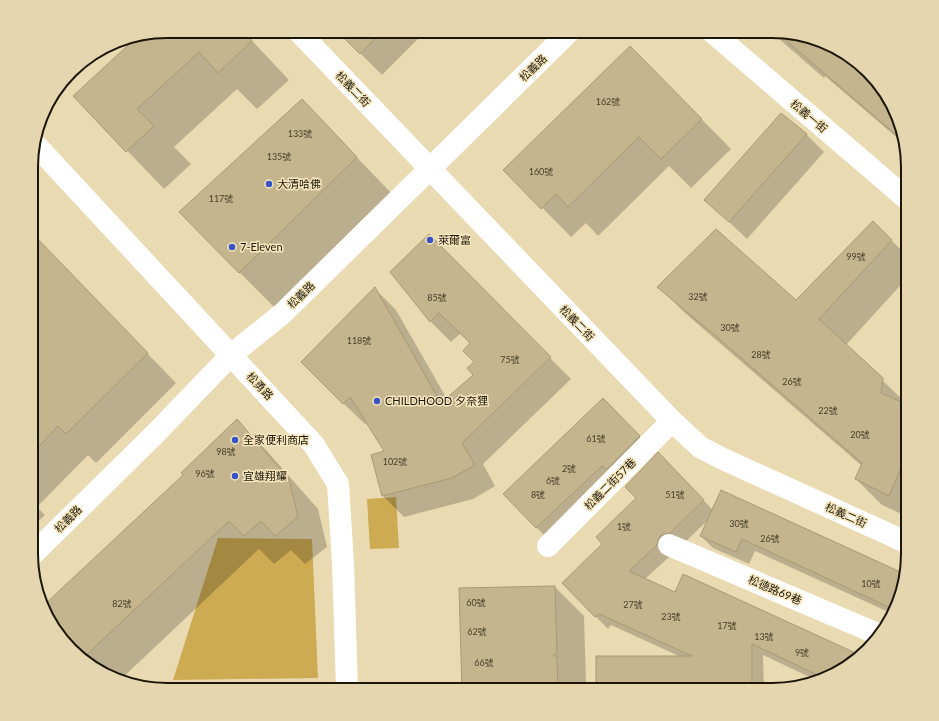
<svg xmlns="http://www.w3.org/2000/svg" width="939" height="721" font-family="Lato,'Noto Sans TC',sans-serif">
<rect width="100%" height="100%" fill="#eadab2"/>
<!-- green -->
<g fill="#ccab53">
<path d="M396,497L399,548L370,549L367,499Z"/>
<path d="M218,538L312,539L318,678L173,680Z"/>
</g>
<!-- shadow -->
<g fill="#0003">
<path d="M167,31H243L289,80L257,109L237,89L174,147L191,164L164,189L75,96L140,36Z"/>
<path d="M338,31H426L382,75Z"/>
<path d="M770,31H781L824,41L861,65L894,107L902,142L825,76L824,78Z"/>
<path d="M630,47L731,149L691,188L669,166L598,236L586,223L571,237L505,170Z"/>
<path d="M302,100L394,196L277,310L239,272Z"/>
<path d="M806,134L824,152L747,239L706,200Z"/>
<path d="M32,234L176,383L96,463L88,455L37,507L45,515L31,528L32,356L37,350L32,345Z"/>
<path d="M429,236L571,379L483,464L495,486L473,499L404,517L383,496L386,452L367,422L365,424L323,384L375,289L396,310L447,399L474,375L475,362L471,343L461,333L451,342L430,321Z"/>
<path d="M891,240L908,257V277L846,345L908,405V517L882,505L856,479L862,466L685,313L659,287L796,301Z"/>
<path d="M615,411L651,449L548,539L536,527Z"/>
<path d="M237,421L266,450L318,509L327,547L305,564L291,550L274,564L259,549L119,681L115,680L78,656L45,614L43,607L184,475Z"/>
<path d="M670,466L713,510L722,491L905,575L898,606L893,614L755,551L749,564L713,548L701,536L709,519L682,545L669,552V557L645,579L675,593L859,655L832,676L816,680L763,655L764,690H597L681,657L611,625L608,629L563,583L604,544Z"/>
<path d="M555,587L584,616L586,682L584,684L586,686V690H463Z"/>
<path d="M295,682L303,690H207V685Z"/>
</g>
<!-- building -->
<g fill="#c5b58f" stroke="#a89973">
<path d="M167,31H242L252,41L218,73L199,52L137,109L154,126L126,152L73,96L138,36Z"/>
<path d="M337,31H383L360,54Z"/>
<path d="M775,31H781L824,41L862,65L894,107L901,139Z"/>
<path d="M630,46L702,119L661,159L639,137L568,207L556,194L541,209L503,170Z"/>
<path d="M302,99L357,157L239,273L179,212Z"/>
<path d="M781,113L807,134L729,222L704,200Z"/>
<path d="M873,221L892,240L819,319L883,378L881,393L908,405V452L889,496L855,479L862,463L718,338L657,287L716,229L796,300Z"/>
<path d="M32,233L148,353L66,434L58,426L32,454Z"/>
<path d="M429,234L551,357L462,443L475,465L452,478L382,496L371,455L384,451L350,397L343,404L301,362L375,287L441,403L473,375L467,368L474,362L463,351L470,343L439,313L430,322L390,272Z"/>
<path d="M603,398L640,436L607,469L602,466L536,528L503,494Z"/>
<path d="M237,419L289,479L298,517L275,536L261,521L244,536L229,521L82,659L78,656L45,614L43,606L183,475L181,473Z"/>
<path d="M658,452L704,500L670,533L661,535L658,540L657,545L629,571L675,592L683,574L860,655L832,676L824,678L752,644V690H596V656H692L599,614L595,617L562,583L602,544L596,537L636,498L625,487Z"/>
<path d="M721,490L905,574L898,606L895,610L742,539L736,552L700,536Z"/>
<path d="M555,586L557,652L553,656H557L558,690H462L459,588Z"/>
</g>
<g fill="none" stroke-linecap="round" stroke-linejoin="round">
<!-- minor -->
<g stroke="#fff" stroke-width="22">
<path d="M298,31L672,421L700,447L721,458L908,543"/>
<path d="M711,31L908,200"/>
<path d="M34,143L314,445L338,484L343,563L347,690"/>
<path d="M669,545L880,635"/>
<path d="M548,546L672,421"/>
<path d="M31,556L156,433L231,355L282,314L570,31"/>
</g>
</g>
<!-- markers -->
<g fill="#3853c5" stroke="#f7e7bf" stroke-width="1.5">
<circle cx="269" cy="184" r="4"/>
<circle cx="430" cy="240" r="4"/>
<circle cx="232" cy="247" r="4"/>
<circle cx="377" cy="401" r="4"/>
<circle cx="235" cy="440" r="4"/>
<circle cx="235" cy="476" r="4"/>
</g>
<g text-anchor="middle" stroke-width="3" stroke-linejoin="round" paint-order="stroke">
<!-- number labels -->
<g font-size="9" fill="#463e29">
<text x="608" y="105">162號</text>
<text x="300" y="137">133號</text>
<text x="279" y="160">135號</text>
<text x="541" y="175">160號</text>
<text x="221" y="202">117號</text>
<text x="856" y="260">99號</text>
<text x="698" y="300">32號</text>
<text x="437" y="301">85號</text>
<text x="730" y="331">30號</text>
<text x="359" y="344">118號</text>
<text x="761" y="358">28號</text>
<text x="510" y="363">75號</text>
<text x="792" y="385">26號</text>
<text x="828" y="414">22號</text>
<text x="860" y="438">20號</text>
<text x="596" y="442">61號</text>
<text x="226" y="455">98號</text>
<text x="395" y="465">102號</text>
<text x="569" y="472">2號</text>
<text x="205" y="477">96號</text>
<text x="553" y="484">6號</text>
<text x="538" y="498">8號</text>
<text x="675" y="498">51號</text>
<text x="739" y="527">30號</text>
<text x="624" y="530">1號</text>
<text x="770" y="542">26號</text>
<text x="871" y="587">10號</text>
<text x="476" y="606">60號</text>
<text x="122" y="607">82號</text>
<text x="633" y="608">27號</text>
<text x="671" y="620">23號</text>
<text x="727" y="629">17號</text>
<text x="477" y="635">62號</text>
<text x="764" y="640">13號</text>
<text x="802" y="656">9號</text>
<text x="484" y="666">66號</text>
</g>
<!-- street labels -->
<g font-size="11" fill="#1c1607" stroke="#f7e7bf">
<text transform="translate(533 68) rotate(-44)" y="4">松義路</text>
<text transform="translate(353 89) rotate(46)" y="4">松義二街</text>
<text transform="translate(809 116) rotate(40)" y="4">松義一街</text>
<text transform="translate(301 295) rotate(-44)" y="4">松義路</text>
<text transform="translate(577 323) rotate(46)" y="4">松義二街</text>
<text transform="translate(260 386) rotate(47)" y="4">松勇路</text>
<text transform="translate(610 484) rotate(-45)" y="4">松義二街57巷</text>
<text transform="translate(846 515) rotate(24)" y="4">松義二街</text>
<text transform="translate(68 519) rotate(-45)" y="4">松義路</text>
<text transform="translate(775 590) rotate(23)" y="4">松德路69巷</text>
</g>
<!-- poi labels -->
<g font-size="11" fill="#1c1607" stroke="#f7e7bf" text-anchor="start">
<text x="277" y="188">大清哈佛</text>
<text x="438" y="244">萊爾富</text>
<text x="240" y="251">7-Eleven</text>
<text x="385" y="405">CHILDHOOD 夕奈狸</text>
<text x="243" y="444">全家便利商店</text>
<text x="243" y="480">宜雄翔耀</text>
</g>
</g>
<!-- crop -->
<path d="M0 0H939V721H0ZM167 38H772A129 129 0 0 1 901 167V554A129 129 0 0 1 772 683H167A129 129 0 0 1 38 554V167A129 129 0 0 1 167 38Z" fill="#e5d6b0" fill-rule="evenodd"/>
<path fill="none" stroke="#1c1607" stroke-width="2" d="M167 38H772A129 129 0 0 1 901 167V554A129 129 0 0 1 772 683H167A129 129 0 0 1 38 554V167A129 129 0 0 1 167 38Z"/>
</svg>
